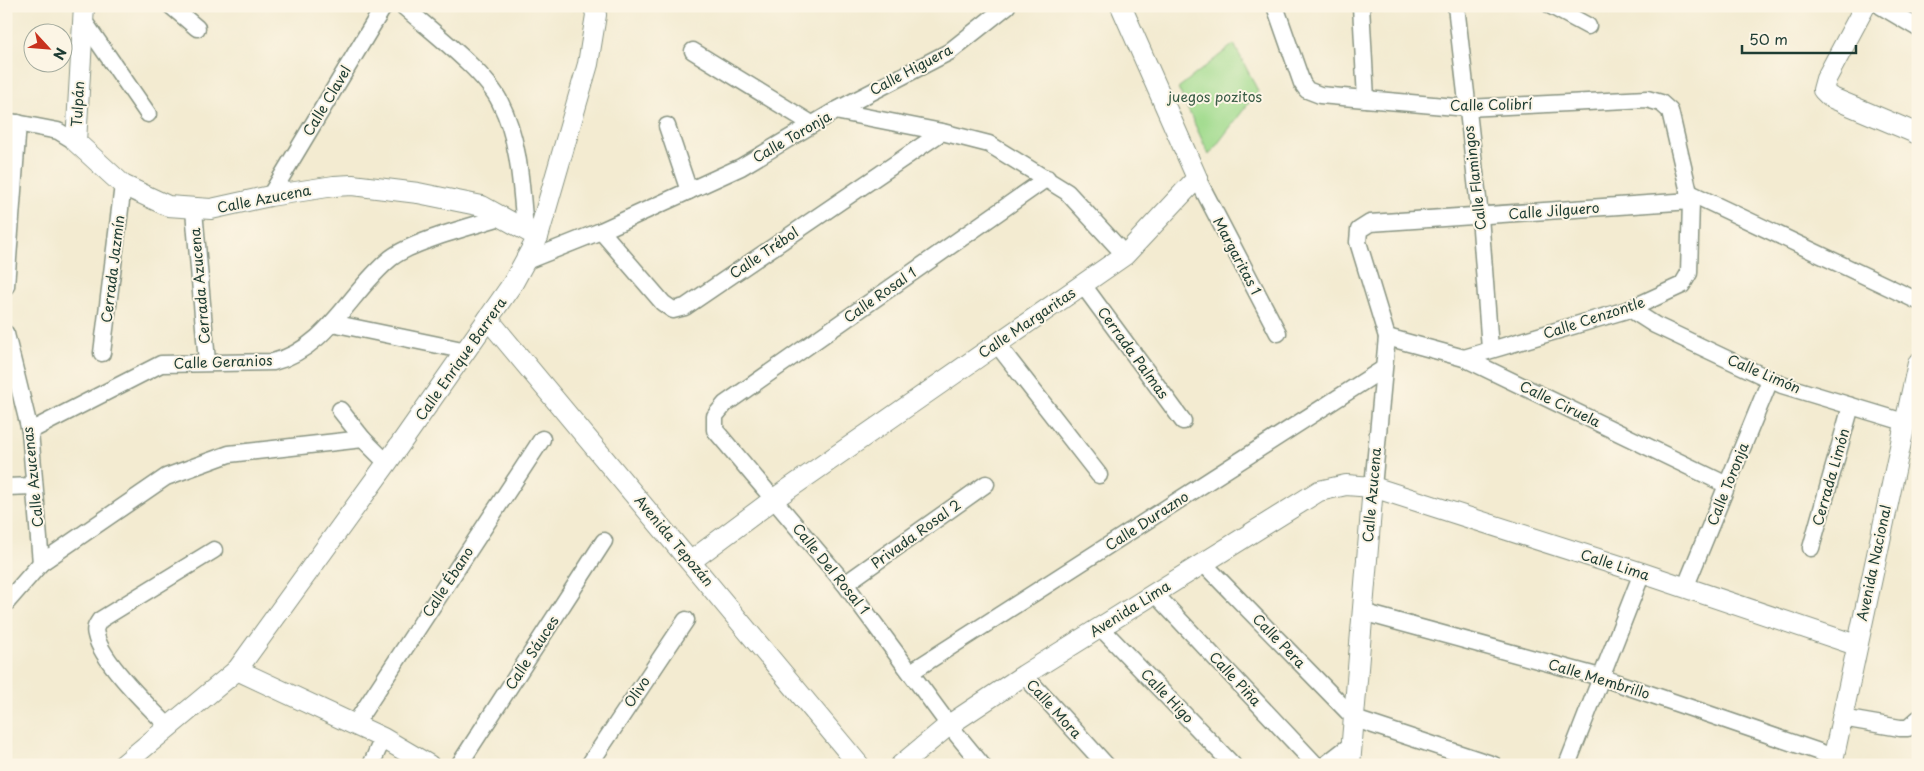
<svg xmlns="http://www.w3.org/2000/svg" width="1924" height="771" font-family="'Playpen Sans',sans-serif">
<rect width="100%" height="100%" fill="#fcf5e5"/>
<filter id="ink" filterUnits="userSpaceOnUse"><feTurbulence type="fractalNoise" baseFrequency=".02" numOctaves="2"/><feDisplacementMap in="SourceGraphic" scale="10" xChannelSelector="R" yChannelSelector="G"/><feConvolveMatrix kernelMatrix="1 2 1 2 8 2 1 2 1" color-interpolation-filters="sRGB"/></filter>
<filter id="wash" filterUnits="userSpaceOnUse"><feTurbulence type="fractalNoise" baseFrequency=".0096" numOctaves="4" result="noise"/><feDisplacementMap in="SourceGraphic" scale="20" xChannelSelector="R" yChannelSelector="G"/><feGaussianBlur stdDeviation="1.12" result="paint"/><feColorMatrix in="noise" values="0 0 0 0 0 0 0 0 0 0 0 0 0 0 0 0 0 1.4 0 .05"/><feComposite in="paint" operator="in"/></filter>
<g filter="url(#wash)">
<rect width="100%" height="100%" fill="#f3ebd1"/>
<!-- green -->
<path fill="#a1db8e" stroke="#608c61" d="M1234,44L1258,91L1209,155L1178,88Z"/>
</g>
<g filter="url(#ink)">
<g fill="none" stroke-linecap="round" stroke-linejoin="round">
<defs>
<g id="minor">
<path d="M171,6L197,28"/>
<path d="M403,6C430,30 485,71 500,102C520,141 521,187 525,229"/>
<path d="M1275,6L1302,83L1307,90L1320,95L1467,108L1647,99L1661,103L1670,111L1691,201L1689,273L1682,285L1630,309L1464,358"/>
<path d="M1361,6L1366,99"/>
<path d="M1456,6L1480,216L1490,349"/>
<path d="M1551,6L1588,26"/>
<path d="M1881,6L1918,28"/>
<path d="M83,20L148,114"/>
<path d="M693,51L812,124"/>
<path d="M835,111L942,132L989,144L1067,192L1125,255"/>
<path d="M6,121L58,131L76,142"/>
<path d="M667,126L689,191"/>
<path d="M1197,178L1278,333"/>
<path d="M1688,192L1918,301"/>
<path d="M270,196L384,6"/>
<path d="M194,210L207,362"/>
<path d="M601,231L663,303L673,310L685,307L942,132"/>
<path d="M526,261L601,231L741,167L835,111L949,52L1007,6"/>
<path d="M1083,285L1183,421"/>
<path d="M6,286L18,123"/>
<path d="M1630,309L1655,325L1782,385L1904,422"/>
<path d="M332,323L467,351"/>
<path d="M6,334L30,431L41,563"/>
<path d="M1387,337L1464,358L1727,485"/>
<path d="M996,343L1099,475"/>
<path d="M102,353L123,185"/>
<path d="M340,410L363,439"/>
<path d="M30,431L161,364L273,362C328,348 350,291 391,258C413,241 473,226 501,217"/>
<path d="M6,487L34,486"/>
<path d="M1373,487L1387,337L1358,242L1359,230L1370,223L1691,201"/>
<path d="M1811,548L1851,406"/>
<path d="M1203,563L1355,719L1494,765"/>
<path d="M845,584L986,484"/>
<path d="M1685,588L1770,380"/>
<path d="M1155,594L1316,765"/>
<path d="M6,603L41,563L166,477L229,454L363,439L387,463"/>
<path d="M1362,612L1600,677L1834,757"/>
<path d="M1101,628L1233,765"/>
<path d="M911,672L1383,369"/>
<path d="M1024,675L1106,765"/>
<path d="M1842,718L1900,728H1908L1918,719"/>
<path d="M355,724L542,439"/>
<path d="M169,727C149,707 101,661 96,635C94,629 96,626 100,620L214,550"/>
<path d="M371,765L383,738"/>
<path d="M459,765L604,541"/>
<path d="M589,765L686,620"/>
<path d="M982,765L949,725L845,584L715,430V416L725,404L1047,178"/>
<path d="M1325,765L1352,744"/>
<path d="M1567,765L1642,573"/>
</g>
<g id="tertiary">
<path d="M84,6L76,142L123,185L168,206L211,209L270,196L334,186L352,185L418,193L482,206L538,237"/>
<path d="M1865,6L1826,79L1823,90L1830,97L1918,134"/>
<path d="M488,319L859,765"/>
<path d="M691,561L774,499L1125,255L1197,178L1121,6"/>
<path d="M237,670L383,738L429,765"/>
<path d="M123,765L237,670L387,463L513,283L538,237L588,64L596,15L594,6"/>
<path d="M901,765L949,725L1024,675L1319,491L1346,485L1373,487L1642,573L1856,645"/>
<path d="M1350,765L1373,487"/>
<path d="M1832,765L1918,363"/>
</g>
</defs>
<!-- minor casing -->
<use href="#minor" stroke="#899482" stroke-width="19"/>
<!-- tertiary casing -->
<use href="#tertiary" stroke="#899482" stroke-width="22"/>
<!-- minor -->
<use href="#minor" stroke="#fff" stroke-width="16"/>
<!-- tertiary -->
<use href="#tertiary" stroke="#fff" stroke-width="20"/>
</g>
</g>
<g text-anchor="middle" stroke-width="4" stroke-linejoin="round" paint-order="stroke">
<!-- street labels -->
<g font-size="14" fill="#1f3d34" stroke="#fcf5e5">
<text transform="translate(911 70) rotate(-28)" y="5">Calle Higuera</text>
<text transform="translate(327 101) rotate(-59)" y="5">Calle Clavel</text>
<text transform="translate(78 104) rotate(-87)" y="5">Tulpán</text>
<text transform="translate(1491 105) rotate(-1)" y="5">Calle Colibrí</text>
<text transform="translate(792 137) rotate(-30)" y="5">Calle Toronja</text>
<text transform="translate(1475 178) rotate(-97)" y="5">Calle Flamingos</text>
<text transform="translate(264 199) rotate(-11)" y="5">Calle Azucena</text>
<text transform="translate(1554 211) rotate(-4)" y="5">Calle Jilguero</text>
<text transform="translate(764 253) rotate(-34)" y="5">Calle Trébol</text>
<text transform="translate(1237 256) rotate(62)" y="5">Margaritas 1</text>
<text transform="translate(113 269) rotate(-83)" y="5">Cerrada Jazmín</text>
<text transform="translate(200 286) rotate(-95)" y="5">Cerrada Azucena</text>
<text transform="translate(880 295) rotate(-35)" y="5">Calle Rosal 1</text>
<text transform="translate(1594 318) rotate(-18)" y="5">Calle Cenzontle</text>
<text transform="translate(1027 323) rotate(-34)" y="5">Calle Margaritas</text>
<text transform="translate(1133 353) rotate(54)" y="5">Cerrada Palmas</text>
<text transform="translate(461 359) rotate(-55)" y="5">Calle Enrique Barrera</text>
<text transform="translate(223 362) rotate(-2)" y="5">Calle Geranios</text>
<text transform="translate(1764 374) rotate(23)" y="5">Calle Limón</text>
<text transform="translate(1560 404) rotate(26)" y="5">Calle Ciruela</text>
<text transform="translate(33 477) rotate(-96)" y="5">Calle Azucenas</text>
<text transform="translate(1831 477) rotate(-74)" y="5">Cerrada Limón</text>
<text transform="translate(1728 484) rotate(-68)" y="5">Calle Toronja</text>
<text transform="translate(1372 495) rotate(-85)" y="5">Calle Azucena</text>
<text transform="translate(1147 521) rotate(-33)" y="5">Calle Durazno</text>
<text transform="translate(916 534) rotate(-36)" y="5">Privada Rosal 2</text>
<text transform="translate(674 541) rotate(50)" y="5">Avenida Tepozán</text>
<text transform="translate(1874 563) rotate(-78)" y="5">Avenida Nacional</text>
<text transform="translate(1615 565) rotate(18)" y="5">Calle Lima</text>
<text transform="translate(831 569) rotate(51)" y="5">Calle Del Rosal 1</text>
<text transform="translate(448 582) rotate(-57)" y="5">Calle Ébano</text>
<text transform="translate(1130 609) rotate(-32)" y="5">Avenida Lima</text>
<text transform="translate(1279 641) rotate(46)" y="5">Calle Pera</text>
<text transform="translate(532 653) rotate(-57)" y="5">Calle Sáuces</text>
<text transform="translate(1235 679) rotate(47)" y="5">Calle Piña</text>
<text transform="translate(1599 679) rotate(17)" y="5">Calle Membrillo</text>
<text transform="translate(637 692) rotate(-56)" y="5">Olivo</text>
<text transform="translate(1167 696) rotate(46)" y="5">Calle Higo</text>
<text transform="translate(1054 709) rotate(48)" y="5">Calle Mora</text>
</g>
<!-- park labels -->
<g font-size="14" fill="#395d46" stroke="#fcf5e5">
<text x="1215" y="102">juegos pozitos</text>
</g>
</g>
<!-- margin -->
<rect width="1924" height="771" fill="none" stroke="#fcf5e5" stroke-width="25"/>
<!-- north arrow -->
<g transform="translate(48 48) rotate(116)"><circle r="24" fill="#fcf5e5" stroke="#a4ab9e"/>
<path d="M0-4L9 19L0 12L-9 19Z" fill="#c8321e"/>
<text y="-8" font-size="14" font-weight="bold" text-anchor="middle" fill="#1f3d34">N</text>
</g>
<!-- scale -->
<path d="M1742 45v8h114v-8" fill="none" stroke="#1f3d34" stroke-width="2.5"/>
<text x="1749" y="45" font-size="15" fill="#1f3d34" stroke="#fcf5e5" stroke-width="4" paint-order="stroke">50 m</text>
</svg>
